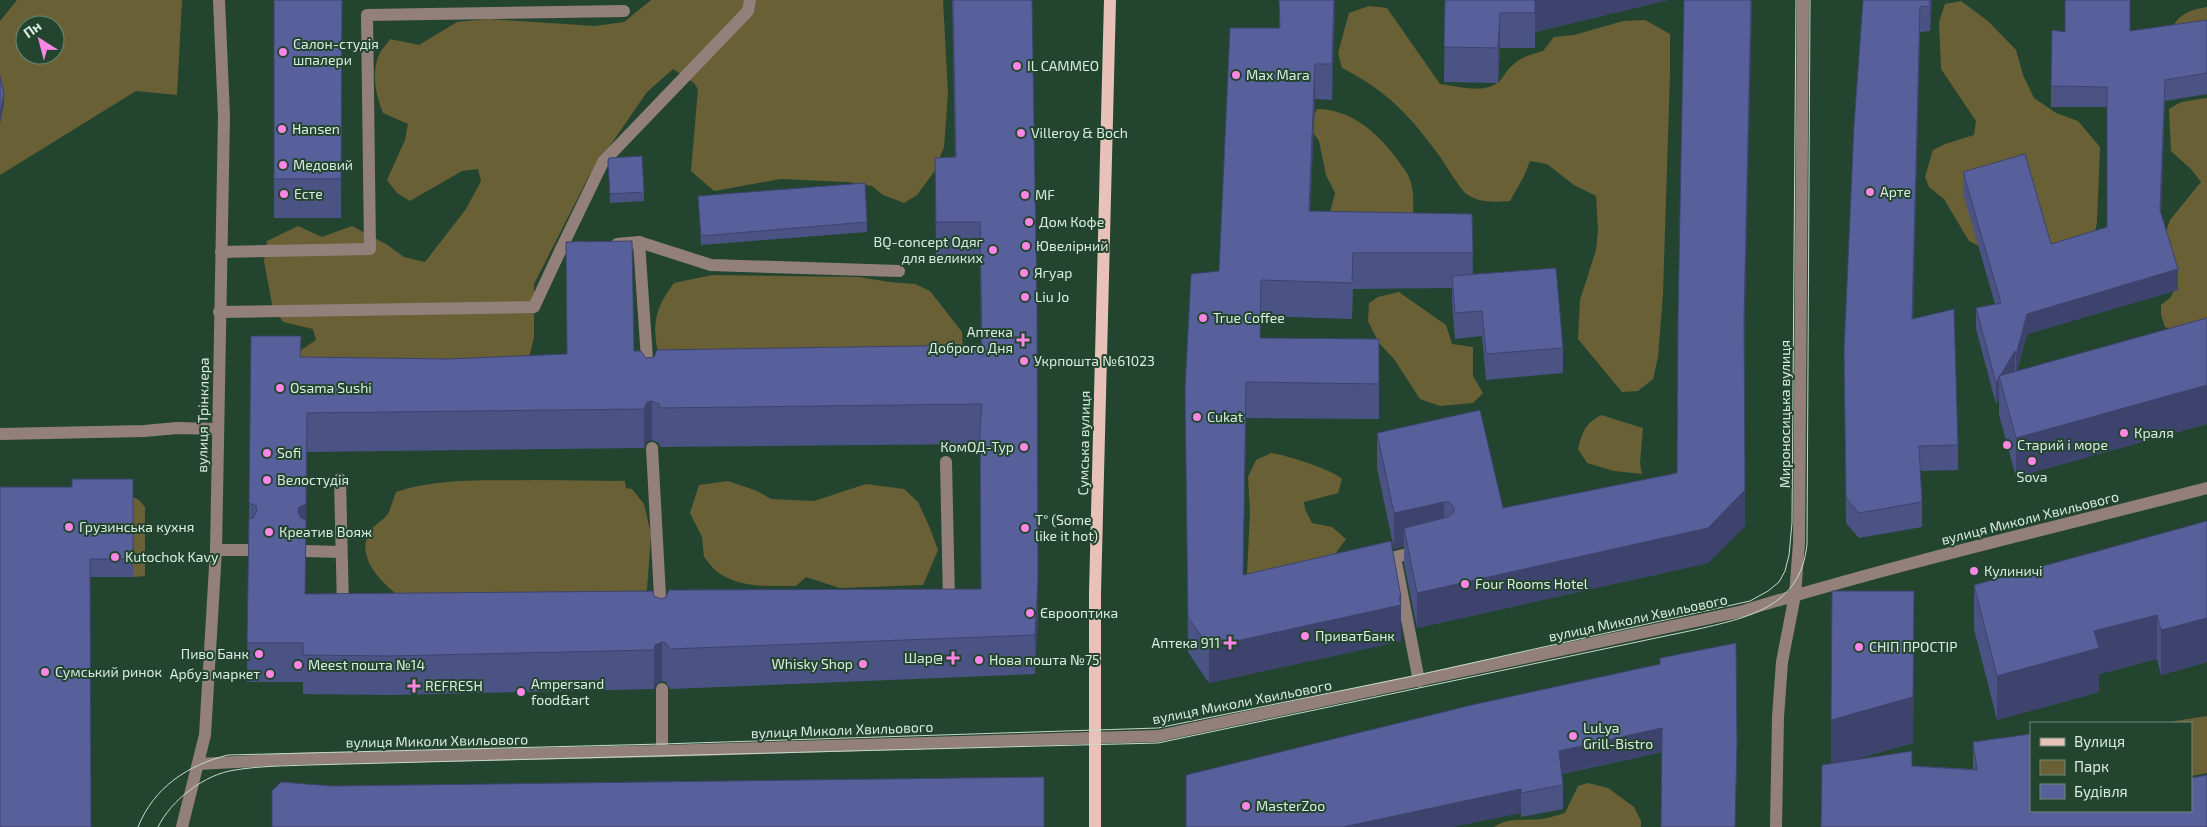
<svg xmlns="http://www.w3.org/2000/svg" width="2207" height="827" font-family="'Exo 2',sans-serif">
<rect width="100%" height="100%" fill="#234530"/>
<!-- green -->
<g fill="#6a6036" fill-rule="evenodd">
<path d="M17,0H182L177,95L136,91L0,175V123L4,103L0,85V21ZM25,25H55V55H25Z"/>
<path d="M651,0H943L948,93L944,147L934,172L917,195L904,203L883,195L872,186L848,182L781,179L714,191L691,171L698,89L694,83L673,69L647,92L589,176L534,284V338L526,368L310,390L295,354L316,340L313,329L283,322L272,304L264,261L267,241L298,226L322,237L352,226L386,244L404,257L425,262L466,209L481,181L478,169L462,171L410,201L397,193L387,180L405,140L408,124L383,113C376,95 371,74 379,55C381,50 387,44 390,39L419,45L457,22L488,19L595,26L624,22Z"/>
<path d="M1961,1L1988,21L2016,50L2023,75L2034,98L2056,113L2078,121L2100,147L2097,222L2092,247L2011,262L1969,241L1944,199L1929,187L1925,177L1933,150L1945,144L1974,135L1976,121L1941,69L1939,22L1945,4Z"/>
<path d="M1369,6L1387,8L1440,84C1457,86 1481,94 1497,83C1501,81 1504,75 1507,71C1517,59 1527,55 1543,51L1554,37L1574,35L1623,21L1645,20L1670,34V74L1663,293L1658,357L1653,379L1638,391L1622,392L1578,339L1580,300L1596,250L1598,230L1596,196L1574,185L1547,164L1530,161L1524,176L1510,201C1496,202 1480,203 1468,195C1462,192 1446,166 1441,158C1410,116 1389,92 1342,68L1338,53L1349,13Z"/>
<path d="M2207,7V36H2169C2176,15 2186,11 2207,7Z"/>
<path d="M2207,98V328L2182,333L2165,327L2161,315V305L2170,298L2177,286L2165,234L2170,220L2201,182L2191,169L2171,151L2169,109L2181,102Z"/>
<path d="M1317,109C1351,109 1378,133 1397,159C1400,164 1405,169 1408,175C1416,192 1413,210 1412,228L1329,217L1335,193L1326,175L1319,141L1309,126Z"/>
<path d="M712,275L859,277L889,282L915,284L930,291L962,332L963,356L660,360C651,328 654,309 674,283Z"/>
<path d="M1399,292L1446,325L1452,344L1473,347V376L1483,393L1473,403L1440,406L1420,399L1394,359L1379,343L1368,321L1369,303L1378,297Z"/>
<path d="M1601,415L1643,428L1640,463L1642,474L1614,471L1587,463L1578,449C1583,431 1584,425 1601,415Z"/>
<path d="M1271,453C1286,455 1331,469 1342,479L1338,493L1304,502L1305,509L1312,523L1332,527L1346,539L1333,557L1247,575L1250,512L1248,477L1256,460Z"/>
<path d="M535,480L625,481L626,488L632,489L644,504L651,534L647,590L635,593L410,604C389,590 351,559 371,530C376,524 383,520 388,514C391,508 393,499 396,492C439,477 490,481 535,480Z"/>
<path d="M728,481L757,491L771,499L814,501L866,484L904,489L918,502L929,526L938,550L923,585L840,588L806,577L796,586C770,586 743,588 720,574C714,570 709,563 704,557L702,537L690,513L699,485Z"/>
<path d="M133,497L139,500L145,507V576L133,577Z"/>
<path d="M2207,716V773L2191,776V723H2162Z"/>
<path d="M1588,783L1608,788L1634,807L1641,821V827H1494C1508,817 1525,821 1541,819C1549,818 1557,815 1565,813L1578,786Z"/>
</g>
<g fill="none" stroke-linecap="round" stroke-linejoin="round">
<!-- minor -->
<g stroke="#93807b" stroke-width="12">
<path d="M639,242L711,265L899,271"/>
<path d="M617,244L639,242L648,374"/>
<path d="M561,249L603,162L748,11L750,0"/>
<path d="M221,252L370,249L367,15L624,11"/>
<path d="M219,312L534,307L561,249L582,247"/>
<path d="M0,434L144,431L177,428L217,429"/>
<path d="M652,448L661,615"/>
<path d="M946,462L949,600"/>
<path d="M340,479L343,609"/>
<path d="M216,550H249"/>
<path d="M306,551L341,552"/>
<path d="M1419,681L1395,557L1420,551"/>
<path d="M662,689V751"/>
<path d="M198,764L292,759L662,751L1158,736L1743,611C1896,564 2052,528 2207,488"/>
<path d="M182,827L205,735L216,550L224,116L219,0"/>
<path d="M1776,827L1778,717L1782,662L1795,595L1799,543L1803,0"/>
</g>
<!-- major -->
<path stroke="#e8c2b8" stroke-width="12" d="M1095,827V593L1110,0"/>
<!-- tram -->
<g stroke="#c6dacc" stroke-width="1">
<path d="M138,827C154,787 188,765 228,755L662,744L1158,728L1418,675L1750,601L1768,591L1779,582L1785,571L1789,555L1792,523L1796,0"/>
<path d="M158,827C171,800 205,774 235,770C259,766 284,766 308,765L1158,743L1694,630C1746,618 1801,608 1807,544L1810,0"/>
</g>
</g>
<!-- wall -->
<g fill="#4b5385" fill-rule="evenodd">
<path d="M274,0H342L341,218H274Z"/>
<path d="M952,0H1032L1038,617L1035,674L670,689L666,682L662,681L655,685L654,689L390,695L303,694V682H247L251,336L301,357L449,359L567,354L566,242L634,351L646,358L981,345L980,261H936L935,158L955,157ZM652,440L659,443L660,447L980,444L981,589L661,599L654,596L305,594L307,452L644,448L647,441Z"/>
<path d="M1279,0H1335L1332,100L1315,99L1310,211L1472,214L1473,275L1563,348V373L1486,380L1482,336L1455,339L1452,302V288L1353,289L1352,319L1261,316L1260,338L1379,375V419L1246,418L1243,574L1401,632V641L1209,683L1188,652L1185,389L1219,271L1279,28Z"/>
<path d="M1445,0H1668L1535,32V48H1500L1498,83L1444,82Z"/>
<path d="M1684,0H1752L1744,347L1745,526L1708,563L1417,628L1404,563V546L1394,549L1377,468V433L1503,508L1677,473Z"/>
<path d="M1863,0H1932L1930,31L1920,32L1913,319L1958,445V470L1920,471L1922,502V527L1859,538L1846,523L1844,351Z"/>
<path d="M2207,20V94L2165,101L2161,213L2178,290L2027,334L2017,371L2207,318V424L2016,477L1999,415V398L1996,404L1976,329V308L1995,304L1963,193V172L2051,244L2107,227V107H2051V86L2065,32L2130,31Z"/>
<path d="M608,161L644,192V201L610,203Z"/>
<path d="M698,196L867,222V232L701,245Z"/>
<path d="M133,479V577H90L72,487Z"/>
<path d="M2207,521V662L2161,675L2157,659L2099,674V692L1997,720L1974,629V585Z"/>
<path d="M1832,591H1914L1913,743L1849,761L1912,751V766L1973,769V742L2031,734V811H2191V778L2207,775V827H1821L1822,765L1831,764Z"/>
<path d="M1476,704L1737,766L1662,752L1562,774L1563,785V809L1521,817V813Z"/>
</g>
<!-- shaded-wall -->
<g fill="#3d436c">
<path d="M1334,0H1335L1332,100V64Z"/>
<path d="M1535,0H1668L1535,32V48Z"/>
<path d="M1751,0H1752L1744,355V319Z"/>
<path d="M1930,0H1932L1930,31Z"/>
<path d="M1920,7V32L1912,344V319Z"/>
<path d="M1500,13V48L1498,83V48Z"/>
<path d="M1315,64V99L1309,247V211Z"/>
<path d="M2165,80V101L2160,231V210Z"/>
<path d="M4,94V103L0,123V114Z"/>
<path d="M2178,269V290L2027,334L2016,376V355L2027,314Z"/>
<path d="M1261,280V316L1260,373V338Z"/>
<path d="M2015,351V372L1999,377Z"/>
<path d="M1999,378V398L1996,404V383Z"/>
<path d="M1246,382V418L1243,610V575Z"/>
<path d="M2207,385V424L2016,477V438Z"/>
<path d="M652,401V440L647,441L644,448V409L647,402Z"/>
<path d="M307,413L306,543L305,633L298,512Z"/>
<path d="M1745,490V526L1708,563L1417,628V593Z"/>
<path d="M1444,502V537L1404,528V546L1394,549V513Z"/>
<path d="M1038,578V617L1035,674V635Z"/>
<path d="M1914,591L1913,743L1831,766V720Z"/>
<path d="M1401,597V641L1209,683V647Z"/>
<path d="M2157,615V659L2099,674V692L1997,720V676L2094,631Z"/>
<path d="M2207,618V662L2161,675V630Z"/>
<path d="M662,642V681L655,685L654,689V650L655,645Z"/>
<path d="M1662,728V752L1559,774V751Z"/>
<path d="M1737,742V766L1735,827Z"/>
<path d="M1521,789V813L1453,827H1343Z"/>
</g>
<!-- building -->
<g fill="#57609b" stroke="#3d436c" fill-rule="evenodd">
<path d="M274,0H342L341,179H274Z"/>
<path d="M953,0H1032L1037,307L1038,578L1035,635L670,649L666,643L662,642L655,645L654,650L390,656L303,655V643H247L249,519L253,518L257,511L256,506L249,503L251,336H301L300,357L449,359L567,354L566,242L632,241L634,351H641L646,358L654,357L657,350L982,345L980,222H936L935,158L956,157ZM652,401L659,404L660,408L982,404L980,428L981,589L669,590L666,597L661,599L654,596L653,591L305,594L306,520L301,518L298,512L299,507L306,504L307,413L644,409L647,402Z"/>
<path d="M1279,0H1334L1332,64H1315L1309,211L1472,214L1473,253H1353L1352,283L1261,280L1260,338L1379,339V384L1246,382L1243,575L1391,541L1401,597H1399L1401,605L1209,647L1188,617L1185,389L1191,274L1219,271L1230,28H1280Z"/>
<path d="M1445,0H1535V13H1500L1498,48L1444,47Z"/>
<path d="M1684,0H1751L1744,319L1745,490L1708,528L1417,593L1404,528L1448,517L1454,512V507L1449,502H1444L1394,513L1377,433L1480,410L1503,508L1677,473L1678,317Z"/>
<path d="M1863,0H1930V6L1920,7L1912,319L1954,309L1958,445L1919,446L1922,502L1859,513L1846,498L1844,351L1854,125Z"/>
<path d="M2065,0H2130V31L2207,20V73L2165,80L2160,210L2178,269L2027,314L2016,355L2015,351L2000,376H1999V377L1996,383L1976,308L2001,303L1963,172L2025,154L2051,244L2107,227V87L2051,86L2052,30L2065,32Z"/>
<path d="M0,76L4,94L0,114Z"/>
<path d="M642,156L644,192L610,194L608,161L609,158Z"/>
<path d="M865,183L867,222L701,236L698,196Z"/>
<path d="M1556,268L1563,348L1486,354L1482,311L1455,313L1452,276Z"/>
<path d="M2207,318V385L2016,438L1999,376Z"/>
<path d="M72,479H133V559H90L91,827H0V487H72Z"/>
<path d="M2207,521V618L2161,630L2157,615L2094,631L2099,648L1997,676L1974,585Z"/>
<path d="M1832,591H1914L1913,697L1831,720Z"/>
<path d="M1736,643L1737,742L1735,827H1661L1662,728L1559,751L1563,785L1521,793V789L1343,827H1186V775L1476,704L1660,664V658Z"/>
<path d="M2031,734V811H2191V778L2207,775V827H1821L1822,765L1912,751V766L1977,770L1973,742Z"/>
<path d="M1044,777V827H272V791L281,782L332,786Z"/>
</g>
<!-- markers -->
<g fill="#fc86e3" stroke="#234530" stroke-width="2">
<circle cx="283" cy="52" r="5"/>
<circle cx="1017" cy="66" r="5"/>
<circle cx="1236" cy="75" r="5"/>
<circle cx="282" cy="129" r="5"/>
<circle cx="1021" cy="133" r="5"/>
<circle cx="283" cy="165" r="5"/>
<circle cx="1870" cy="192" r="5"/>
<circle cx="284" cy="194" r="5"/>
<circle cx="1025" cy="195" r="5"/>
<circle cx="1029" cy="222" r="5"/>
<circle cx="1026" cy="246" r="5"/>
<circle cx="993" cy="250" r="5"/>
<circle cx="1024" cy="273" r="5"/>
<circle cx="1025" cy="297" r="5"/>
<circle cx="1203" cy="318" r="5"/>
<path d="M1020.5 332.5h5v5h5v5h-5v5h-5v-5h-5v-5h5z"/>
<circle cx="1024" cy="361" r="5"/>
<circle cx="280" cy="388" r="5"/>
<circle cx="1197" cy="417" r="5"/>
<circle cx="2124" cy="433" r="5"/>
<circle cx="2007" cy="445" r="5"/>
<circle cx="1024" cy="447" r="5"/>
<circle cx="267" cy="453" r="5"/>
<circle cx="2032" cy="461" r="5"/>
<circle cx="267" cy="480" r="5"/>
<circle cx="69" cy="527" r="5"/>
<circle cx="1025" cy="528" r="5"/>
<circle cx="269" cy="532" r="5"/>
<circle cx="115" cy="557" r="5"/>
<circle cx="1974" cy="571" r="5"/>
<circle cx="1465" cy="584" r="5"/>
<circle cx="1030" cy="613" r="5"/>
<circle cx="1305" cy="636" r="5"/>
<path d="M1227.5 635.5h5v5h5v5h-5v5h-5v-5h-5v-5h5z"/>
<circle cx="1859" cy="647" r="5"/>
<circle cx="259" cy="654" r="5"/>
<path d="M950.5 650.5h5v5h5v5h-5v5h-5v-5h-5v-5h5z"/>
<circle cx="979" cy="660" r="5"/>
<circle cx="863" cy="664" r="5"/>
<circle cx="298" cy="665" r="5"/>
<circle cx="45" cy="672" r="5"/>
<circle cx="270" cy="674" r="5"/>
<path d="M411.5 678.5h5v5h5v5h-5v5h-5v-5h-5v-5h5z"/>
<circle cx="521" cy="692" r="5"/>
<circle cx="1573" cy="736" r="5"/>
<circle cx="1246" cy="806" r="5"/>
</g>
<g text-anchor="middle" stroke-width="4" stroke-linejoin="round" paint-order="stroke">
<!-- poi labels -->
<g font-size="14" fill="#d9ecdf" stroke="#234530" text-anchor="start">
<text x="293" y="49">Салон-студія<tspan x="293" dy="16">шпалери</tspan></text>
<text x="1027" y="71">IL CAMMEO</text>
<text x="1246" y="80">Max Mara</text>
<text x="292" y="134">Hansen</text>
<text x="1031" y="138">Villeroy &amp; Boch</text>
<text x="293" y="170">Медовий</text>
<text x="1880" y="197">Арте</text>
<text x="294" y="199">Есте</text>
<text x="1035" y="200">MF</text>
<text x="1039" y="227">Дом Кофе</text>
<text x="983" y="247" text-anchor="end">BQ-concept Одяг<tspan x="983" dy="16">для великих</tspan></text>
<text x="1036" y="251">Ювелірний</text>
<text x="1034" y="278">Ягуар</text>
<text x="1035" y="302">Liu Jo</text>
<text x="1213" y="323">True Coffee</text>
<text x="1013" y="337" text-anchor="end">Аптека<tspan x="1013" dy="16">Доброго Дня</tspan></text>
<text x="1034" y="366">Укрпошта №61023</text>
<text x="290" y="393">Osama Sushi</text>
<text x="1207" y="422">Cukat</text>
<text x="2134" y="438">Краля</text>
<text x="2017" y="450">Старий і море</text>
<text x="1014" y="452" text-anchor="end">КомОД-Тур</text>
<text x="277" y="458">Sofi</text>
<text x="2032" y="482" text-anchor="middle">Sova</text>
<text x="277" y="485">Велостудія</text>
<text x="1035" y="525">T° (Some<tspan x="1035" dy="16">like it hot)</tspan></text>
<text x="79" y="532">Грузинська кухня</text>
<text x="279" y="537">Креатив Вояж</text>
<text x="125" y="562">Kutochok Kavy</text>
<text x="1984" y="576">Кулиничі</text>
<text x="1475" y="589">Four Rooms Hotel</text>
<text x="1040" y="618">Єврооптика</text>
<text x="1315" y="641">ПриватБанк</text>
<text x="1220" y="648" text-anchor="end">Аптека 911</text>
<text x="1869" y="652">СНІП ПРОСТІР</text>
<text x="249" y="659" text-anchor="end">Пиво Банк</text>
<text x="943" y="663" text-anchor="end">Шар@</text>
<text x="989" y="665">Нова пошта №75</text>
<text x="853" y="669" text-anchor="end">Whisky Shop</text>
<text x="308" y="670">Meest пошта №14</text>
<text x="55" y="677">Сумський ринок</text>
<text x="260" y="679" text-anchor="end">Арбуз маркет</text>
<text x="531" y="689">Ampersand<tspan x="531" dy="16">food&amp;art</tspan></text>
<text x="425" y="691">REFRESH</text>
<text x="1583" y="733">LuLya<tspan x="1583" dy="16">Grill-Bistro</tspan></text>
<text x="1256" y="811">MasterZoo</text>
</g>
<!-- street labels -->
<g font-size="14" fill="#d9ecdf" stroke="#234530">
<text transform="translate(1785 414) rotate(-90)" y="5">Мироносицька вулиця</text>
<text transform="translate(203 415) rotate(-89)" y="5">вулиця Трінклера</text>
<text transform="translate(1084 443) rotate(-89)" y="5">Сумська вулиця</text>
<text transform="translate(2030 518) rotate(-14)" y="5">вулиця Миколи Хвильового</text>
<text transform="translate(1638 618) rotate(-12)" y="5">вулиця Миколи Хвильового</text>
<text transform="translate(1242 702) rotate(-11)" y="5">вулиця Миколи Хвильового</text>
<text transform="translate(842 730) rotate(-2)" y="5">вулиця Миколи Хвильового</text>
<text transform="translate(437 741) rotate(-1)" y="5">вулиця Миколи Хвильового</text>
</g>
</g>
<!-- legend -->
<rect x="2030" y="722" width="162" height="90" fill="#234530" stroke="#6c8876"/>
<rect x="2040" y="738" width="25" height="8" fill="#e8c2b8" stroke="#6c8876"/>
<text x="2074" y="747" font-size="15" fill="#d9ecdf">Вулиця</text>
<rect x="2040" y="760" width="25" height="15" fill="#6a6036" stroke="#6c8876"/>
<text x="2074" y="772" font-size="15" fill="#d9ecdf">Парк</text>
<rect x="2040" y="784" width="25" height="15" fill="#57609b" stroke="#6c8876"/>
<text x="2074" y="797" font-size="15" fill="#d9ecdf">Будівля</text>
<!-- north arrow -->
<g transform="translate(40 40) rotate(324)"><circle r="24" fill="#234530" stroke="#6c8876"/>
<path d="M0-4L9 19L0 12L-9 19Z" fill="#fc86e3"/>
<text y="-8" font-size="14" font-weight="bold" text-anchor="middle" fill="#d9ecdf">Пн</text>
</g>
</svg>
